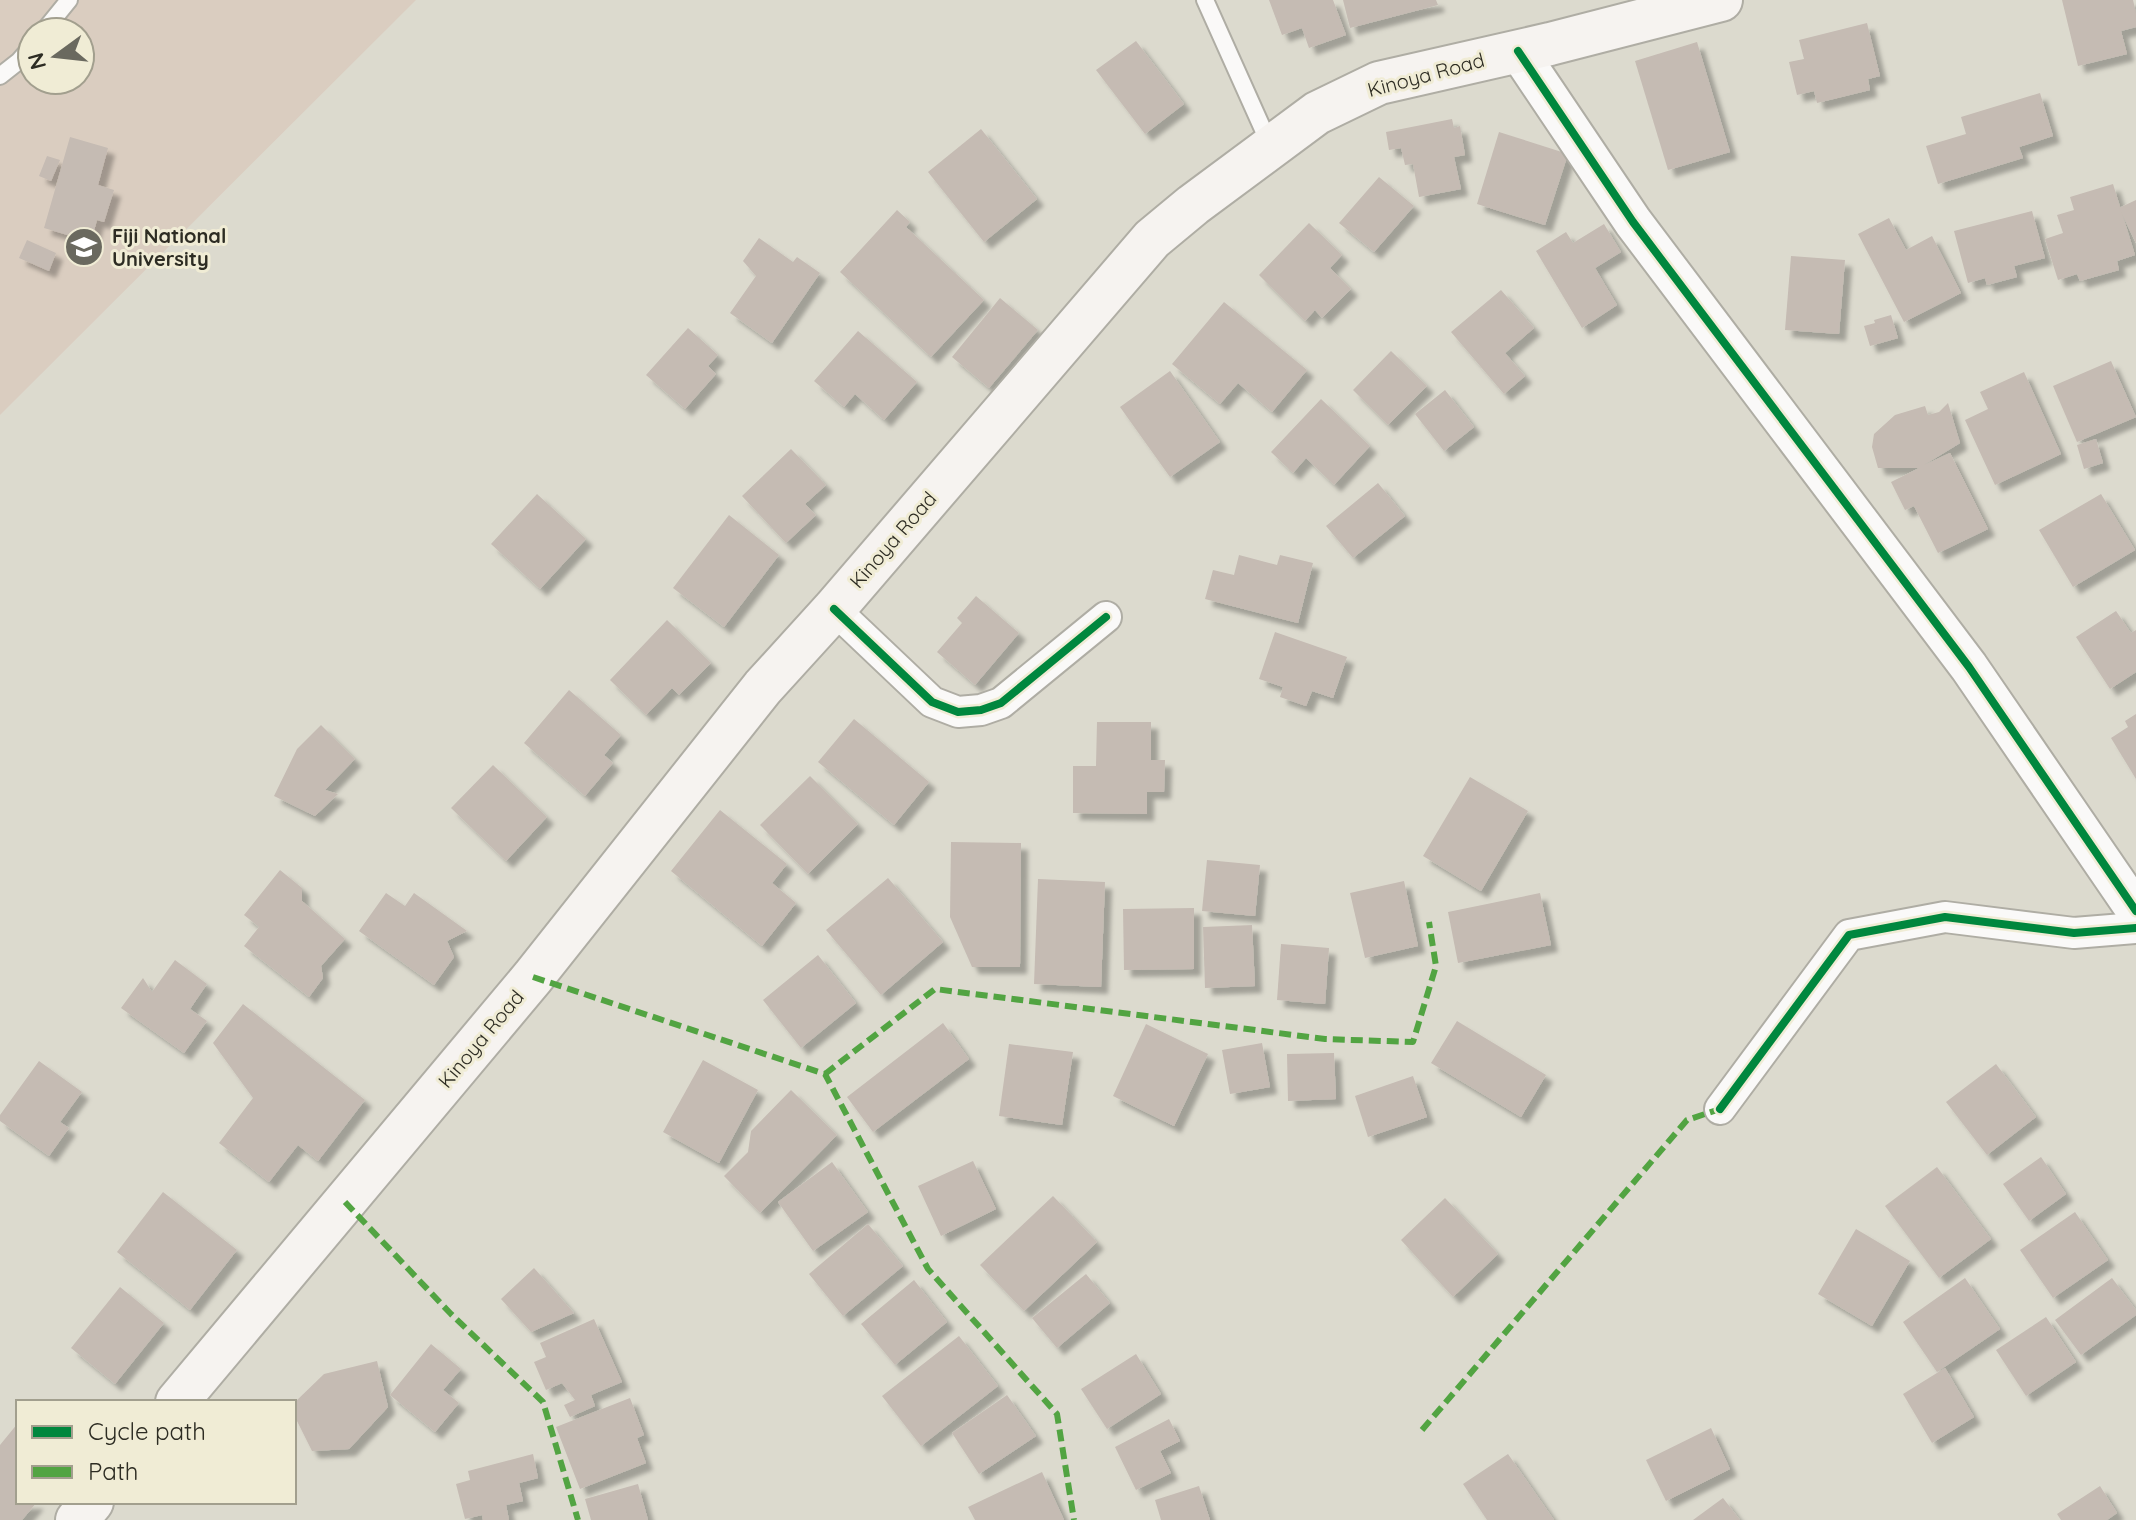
<svg xmlns="http://www.w3.org/2000/svg" width="2136" height="1520" font-family="Quicksand,sans-serif">
<defs>
<filter id="shadow"><feDropShadow dx="7" dy="7" stdDeviation="2" flood-color="#0004"/></filter>
</defs>
<rect width="100%" height="100%" fill="#dcdace"/>
<!-- education -->
<path fill="#dacdc0" fill-rule="evenodd" d="M0,0H416L0,415ZM32,32H80V80H32Z"/>
<!-- building -->
<g fill="#c5bbb3" filter="url(#shadow)">
<path d="M1269,0H1333L1346,35L1309,48L1302,28L1282,35Z"/>
<path d="M1343,0H1436L1438,5L1350,28Z"/>
<path d="M2062,0H2133L2136,13V27L2121,31L2127,54L2078,66Z"/>
<path d="M1867,23L1880,76L1868,79L1870,90L1817,103L1814,91L1797,95L1789,62L1804,59L1799,40Z"/>
<path d="M1136,41L1184,104L1145,134L1096,70Z"/>
<path d="M1697,42L1730,152L1668,170L1635,61Z"/>
<path d="M2040,93L2053,136L2019,147L2023,158L1938,184L1926,146L1966,134L1961,117Z"/>
<path d="M1452,119L1454,128L1460,126L1465,155L1454,157L1461,189L1419,197L1413,164L1405,165L1401,148L1389,150L1386,132Z"/>
<path d="M981,129L1037,199L984,242L928,172Z"/>
<path d="M1499,132L1568,154L1545,225L1477,204Z"/>
<path d="M70,137L108,148L98,185L114,190L104,222L97,220L91,242L44,228Z"/>
<path d="M47,156L60,160L51,181L39,176Z"/>
<path d="M1379,177L1414,206L1374,252L1339,223Z"/>
<path d="M2113,184L2135,255L2117,261L2119,270L2080,281L2077,274L2058,280L2045,239L2063,233L2057,215L2074,210L2070,197Z"/>
<path d="M2136,200V243L2119,208Z"/>
<path d="M897,210L910,222L906,227L984,300L931,357L840,272Z"/>
<path d="M2032,211L2045,258L2014,266L2017,277L1987,285L1985,278L1968,283L1954,231Z"/>
<path d="M1889,218L1906,250L1932,236L1961,293L1904,322L1858,234Z"/>
<path d="M1309,223L1342,255L1330,268L1351,289L1322,318L1315,310L1305,321L1259,275Z"/>
<path d="M1604,224L1621,252L1595,268L1617,305L1582,328L1536,251L1566,232L1573,243Z"/>
<path d="M759,238L793,262L797,257L820,273L772,343L730,313L756,276L743,261Z"/>
<path d="M27,240L56,253L49,271L19,258Z"/>
<path d="M1791,256L1845,260L1839,334L1785,330Z"/>
<path d="M1501,290L1534,328L1505,353L1525,376L1504,394L1451,332Z"/>
<path d="M1000,298L1038,330L989,388L952,357Z"/>
<path d="M1224,302L1307,370L1272,412L1238,383L1220,404L1172,364Z"/>
<path d="M1891,315L1898,338L1870,346L1864,326L1875,323L1874,320Z"/>
<path d="M688,328L718,355L708,366L716,374L685,409L646,375Z"/>
<path d="M858,331L917,382L884,420L855,394L844,407L814,381Z"/>
<path d="M1391,351L1427,386L1388,425L1353,390Z"/>
<path d="M2111,361L2136,417L2077,442L2053,386Z"/>
<path d="M1170,371L1220,442L1170,477L1120,407Z"/>
<path d="M2024,372L2061,454L1995,485L1965,420L1988,409L1980,392Z"/>
<path d="M1445,390L1474,427L1444,451L1415,414Z"/>
<path d="M1321,399L1370,446L1334,485L1306,458L1293,473L1271,452Z"/>
<path d="M1948,403L1960,443L1924,465L1950,453L1988,529L1938,553L1914,506L1905,510L1891,482L1919,468H1878L1872,447L1874,434L1895,415L1925,406L1928,415L1939,412Z"/>
<path d="M2096,439L2103,463L2084,469L2077,445Z"/>
<path d="M791,449L826,485L805,504L816,515L786,543L742,496Z"/>
<path d="M1378,483L1405,516L1353,558L1326,526Z"/>
<path d="M537,494L586,539L540,589L491,544Z"/>
<path d="M2101,494L2135,550L2073,587L2039,530Z"/>
<path d="M729,515L779,555L724,627L673,588Z"/>
<path d="M1239,555L1277,565L1280,555L1313,563L1298,623L1205,599L1213,570L1234,575Z"/>
<path d="M976,596L1019,633L975,685L937,652L962,623L957,618Z"/>
<path d="M2116,611L2131,633L2136,630V672L2110,689L2076,637Z"/>
<path d="M667,620L711,663L679,695L672,688L646,715L610,680Z"/>
<path d="M1275,632L1347,657L1333,698L1312,691L1306,706L1280,697L1283,687L1259,679Z"/>
<path d="M569,690L621,735L604,755L613,763L585,796L524,743Z"/>
<path d="M2136,714V779L2111,738L2128,727L2125,721Z"/>
<path d="M854,719L929,782L894,825L818,762Z"/>
<path d="M1097,722H1151V760H1165L1164,792H1147V814L1073,813V766H1096Z"/>
<path d="M321,725L355,759L325,790L338,794L315,816L274,796L297,749Z"/>
<path d="M493,765L547,817L506,861L451,808Z"/>
<path d="M810,776L858,824L808,874L760,825Z"/>
<path d="M1470,777L1528,811L1481,891L1423,856Z"/>
<path d="M720,810L787,864L772,883L796,903L762,946L671,871Z"/>
<path d="M951,842L1021,843L1020,967H972L950,917Z"/>
<path d="M1207,860L1260,865L1255,916L1202,911Z"/>
<path d="M280,870L302,888V901L345,939L321,966L323,978L309,997L244,946L259,927L244,915Z"/>
<path d="M888,878L943,942L881,995L826,930Z"/>
<path d="M1038,879L1105,882L1101,987L1034,984Z"/>
<path d="M1404,881L1418,946L1365,958L1350,893Z"/>
<path d="M386,893L405,906L414,893L467,931L447,941L454,957L434,985L359,931Z"/>
<path d="M1540,893L1551,945L1458,963L1448,912Z"/>
<path d="M1194,908V969L1124,970L1123,909Z"/>
<path d="M1252,925L1255,986L1205,988L1203,927Z"/>
<path d="M1281,944L1329,948L1325,1004L1277,1000Z"/>
<path d="M818,955L856,1003L801,1048L763,1000Z"/>
<path d="M175,960L207,984L190,1009L207,1021L184,1053L121,1008L143,978L152,992Z"/>
<path d="M243,1004L365,1100L318,1161L298,1145L269,1182L219,1143L253,1098L213,1043Z"/>
<path d="M1457,1021L1546,1075L1521,1117L1431,1063Z"/>
<path d="M943,1023L969,1059L873,1132L847,1097Z"/>
<path d="M1146,1024L1208,1054L1174,1126L1113,1096Z"/>
<path d="M1262,1043L1270,1087L1230,1094L1222,1050Z"/>
<path d="M1009,1044L1073,1052L1062,1125L999,1116Z"/>
<path d="M1334,1053L1336,1099L1288,1101L1287,1054Z"/>
<path d="M703,1060L758,1090L719,1163L663,1132Z"/>
<path d="M39,1061L82,1092L60,1122L69,1128L49,1156L0,1121V1115Z"/>
<path d="M1996,1064L2036,1117L1987,1155L1946,1102Z"/>
<path d="M1413,1076L1427,1117L1368,1137L1355,1096Z"/>
<path d="M791,1090L837,1135L760,1213L724,1176L748,1152L751,1131Z"/>
<path d="M2041,1157L2066,1194L2029,1221L2003,1184Z"/>
<path d="M973,1161L996,1209L941,1236L918,1186Z"/>
<path d="M832,1162L868,1212L813,1251L778,1202Z"/>
<path d="M1937,1167L1991,1239L1939,1278L1885,1206Z"/>
<path d="M163,1192L237,1250L190,1310L117,1252Z"/>
<path d="M1053,1196L1097,1242L1024,1311L980,1265Z"/>
<path d="M1445,1198L1498,1254L1453,1297L1401,1240Z"/>
<path d="M2075,1212L2108,1260L2053,1298L2020,1250Z"/>
<path d="M868,1224L903,1266L843,1316L809,1274Z"/>
<path d="M1856,1229L1910,1261L1872,1326L1818,1294Z"/>
<path d="M534,1268L574,1313L531,1332L501,1299Z"/>
<path d="M1086,1274L1110,1303L1057,1348L1032,1318Z"/>
<path d="M1965,1278L2000,1329L1937,1372L1903,1322Z"/>
<path d="M2112,1278L2136,1310V1315L2081,1355L2055,1320Z"/>
<path d="M914,1280L947,1322L895,1365L861,1324Z"/>
<path d="M120,1287L164,1323L115,1384L71,1348Z"/>
<path d="M2046,1317L2076,1362L2026,1396L1996,1350Z"/>
<path d="M594,1319L622,1382L591,1395L595,1406L570,1417L564,1405L575,1400L562,1383L546,1390L534,1362L546,1357L540,1343Z"/>
<path d="M959,1336L998,1386L921,1446L882,1396Z"/>
<path d="M431,1344L461,1369L443,1390L459,1403L435,1432L390,1395Z"/>
<path d="M1136,1354L1161,1394L1107,1429L1081,1389Z"/>
<path d="M377,1361L388,1407L349,1449L312,1451L294,1415V1403L324,1374Z"/>
<path d="M1945,1368L1974,1417L1932,1443L1903,1394Z"/>
<path d="M1007,1395L1036,1436L979,1474L952,1433Z"/>
<path d="M630,1398L644,1435L637,1438L646,1463L580,1489L556,1427Z"/>
<path d="M1169,1419L1180,1441L1160,1451L1171,1473L1136,1490L1115,1447Z"/>
<path d="M18,1423V1502H37L22,1520H0V1445Z"/>
<path d="M1711,1428L1730,1469L1666,1501L1646,1460Z"/>
<path d="M533,1454L538,1478L519,1483L523,1501L506,1505L509,1520H483L482,1515L465,1519L456,1484L470,1480L468,1471Z"/>
<path d="M1508,1454L1554,1520H1487L1463,1484Z"/>
<path d="M1042,1472L1064,1520H975L968,1507Z"/>
<path d="M638,1484L648,1520H591L585,1499Z"/>
<path d="M1199,1486L1210,1520H1161L1155,1500Z"/>
<path d="M2100,1486L2117,1513L2107,1520H2061L2057,1514Z"/>
<path d="M1723,1498L1740,1520H1693Z"/>
</g>
<g fill="none" stroke-linecap="round" stroke-linejoin="round">
<defs>
<g id="service">
<path d="M1205,0L1270,145"/>
<path d="M43,32L69,0"/>
<path d="M0,76L19,61L32,46"/>
</g>
<g id="minor">
<path d="M834,609L932,702L958,712L981,710L1001,703L1106,617"/>
<path d="M1720,1109L1849,935L1945,917L2074,933L2136,928"/>
</g>
<path id="tertiary" d="M1518,51L1633,222L1969,667L2136,911"/>
<g id="secondary">
<path d="M177,1402L533,977L763,687L834,609L1152,239L1193,205L1317,113L1379,83L1550,44L1721,0"/>
<path d="M77,1520L92,1502"/>
</g>
</defs>
<!-- service casing -->
<use href="#service" stroke="#afada4" stroke-width="20"/>
<!-- minor casing -->
<use href="#minor" stroke="#afada4" stroke-width="34"/>
<!-- tertiary casing -->
<use href="#tertiary" stroke="#afada4" stroke-width="42"/>
<!-- secondary casing -->
<use href="#secondary" stroke="#afada4" stroke-width="46"/>
<!-- service -->
<use href="#service" stroke="#faf9f8" stroke-width="16"/>
<!-- minor -->
<use href="#minor" stroke="#faf9f8" stroke-width="30"/>
<!-- tertiary -->
<use href="#tertiary" stroke="#faf9f8" stroke-width="38"/>
<!-- secondary -->
<use href="#secondary" stroke="#f6f3f0" stroke-width="42"/>
<!-- quiet -->
<g stroke="#52a442" stroke-width="6" stroke-dasharray="12 6" stroke-linecap="butt">
<path d="M533,977L825,1074L928,1269L1057,1414L1074,1520"/>
<path d="M825,1074L935,989L1325,1039L1413,1042L1436,966L1429,922"/>
<path d="M345,1202L451,1314L543,1402L578,1520"/>
<path d="M1422,1430L1687,1120L1720,1109"/>
</g>
<defs>
<g id="cycleway">
<path d="M1518,51L1633,222L1969,667L2136,911"/>
<path d="M834,609L932,702L958,712L981,710L1001,703L1106,617"/>
<path d="M1720,1109L1849,935L1945,917L2074,933L2136,928"/>
</g>
</defs>
<!-- cycleway casing -->
<use href="#cycleway" stroke="#f0ecd5" stroke-width="13"/>
<!-- cycleway -->
<use href="#cycleway" stroke="#00873e" stroke-width="8"/>
</g>
<!-- icons -->
<defs>
<symbol id="university-disc" viewBox="-11 -11 22 22"><circle r="9.5" fill="#6a695f" stroke="#f0ecd5"/><path d="M0-5L7-2L0 1L-7-2ZM-4 1L0 2.5L4 1V4Q0 6-4 4Z" fill="#fff"/></symbol>
</defs>
<g fill-rule="evenodd">
<use href="#university-disc" x="62" y="225" width="44" height="44"/>
</g>
<g text-anchor="middle" stroke-width="6" stroke-linejoin="round" paint-order="stroke">
<!-- street labels -->
<g font-size="20" fill="#2d2c23" stroke="#f0ecd5">
<text transform="translate(1426 75) rotate(-15)" y="7">Kinoya Road</text>
<text transform="translate(893 540) rotate(-49)" y="7">Kinoya Road</text>
<text transform="translate(481 1039) rotate(-50)" y="7">Kinoya Road</text>
</g>
<!-- poi labels -->
<g font-size="20" font-weight="bold" fill="#2d2c23" stroke="#f0ecd5" text-anchor="start">
<text x="112" y="243">Fiji National<tspan x="112" dy="23">University</tspan></text>
</g>
</g>
<!-- legend -->
<rect x="16" y="1400" width="280" height="104" fill="#f0ecd5" stroke="#a29f8e" stroke-width="2"/>
<rect x="32" y="1426" width="40" height="12" fill="#00873e" stroke="#a29f8e" stroke-width="2"/>
<text x="88" y="1440" font-size="24" fill="#2d2c23">Cycle path</text>
<rect x="32" y="1466" width="40" height="12" fill="#52a442" stroke="#a29f8e" stroke-width="2"/>
<text x="88" y="1480" font-size="24" fill="#2d2c23">Path</text>
<!-- north arrow -->
<g transform="translate(56 56) rotate(255)"><circle r="38" fill="#f0ecd5" stroke="#a29f8e" stroke-width="2"/>
<path d="M0-6L14 30L0 20L-14 30Z" fill="#6a695f"/>
<text y="-12" font-size="22" font-weight="bold" text-anchor="middle" fill="#2d2c23">N</text>
</g>
</svg>
